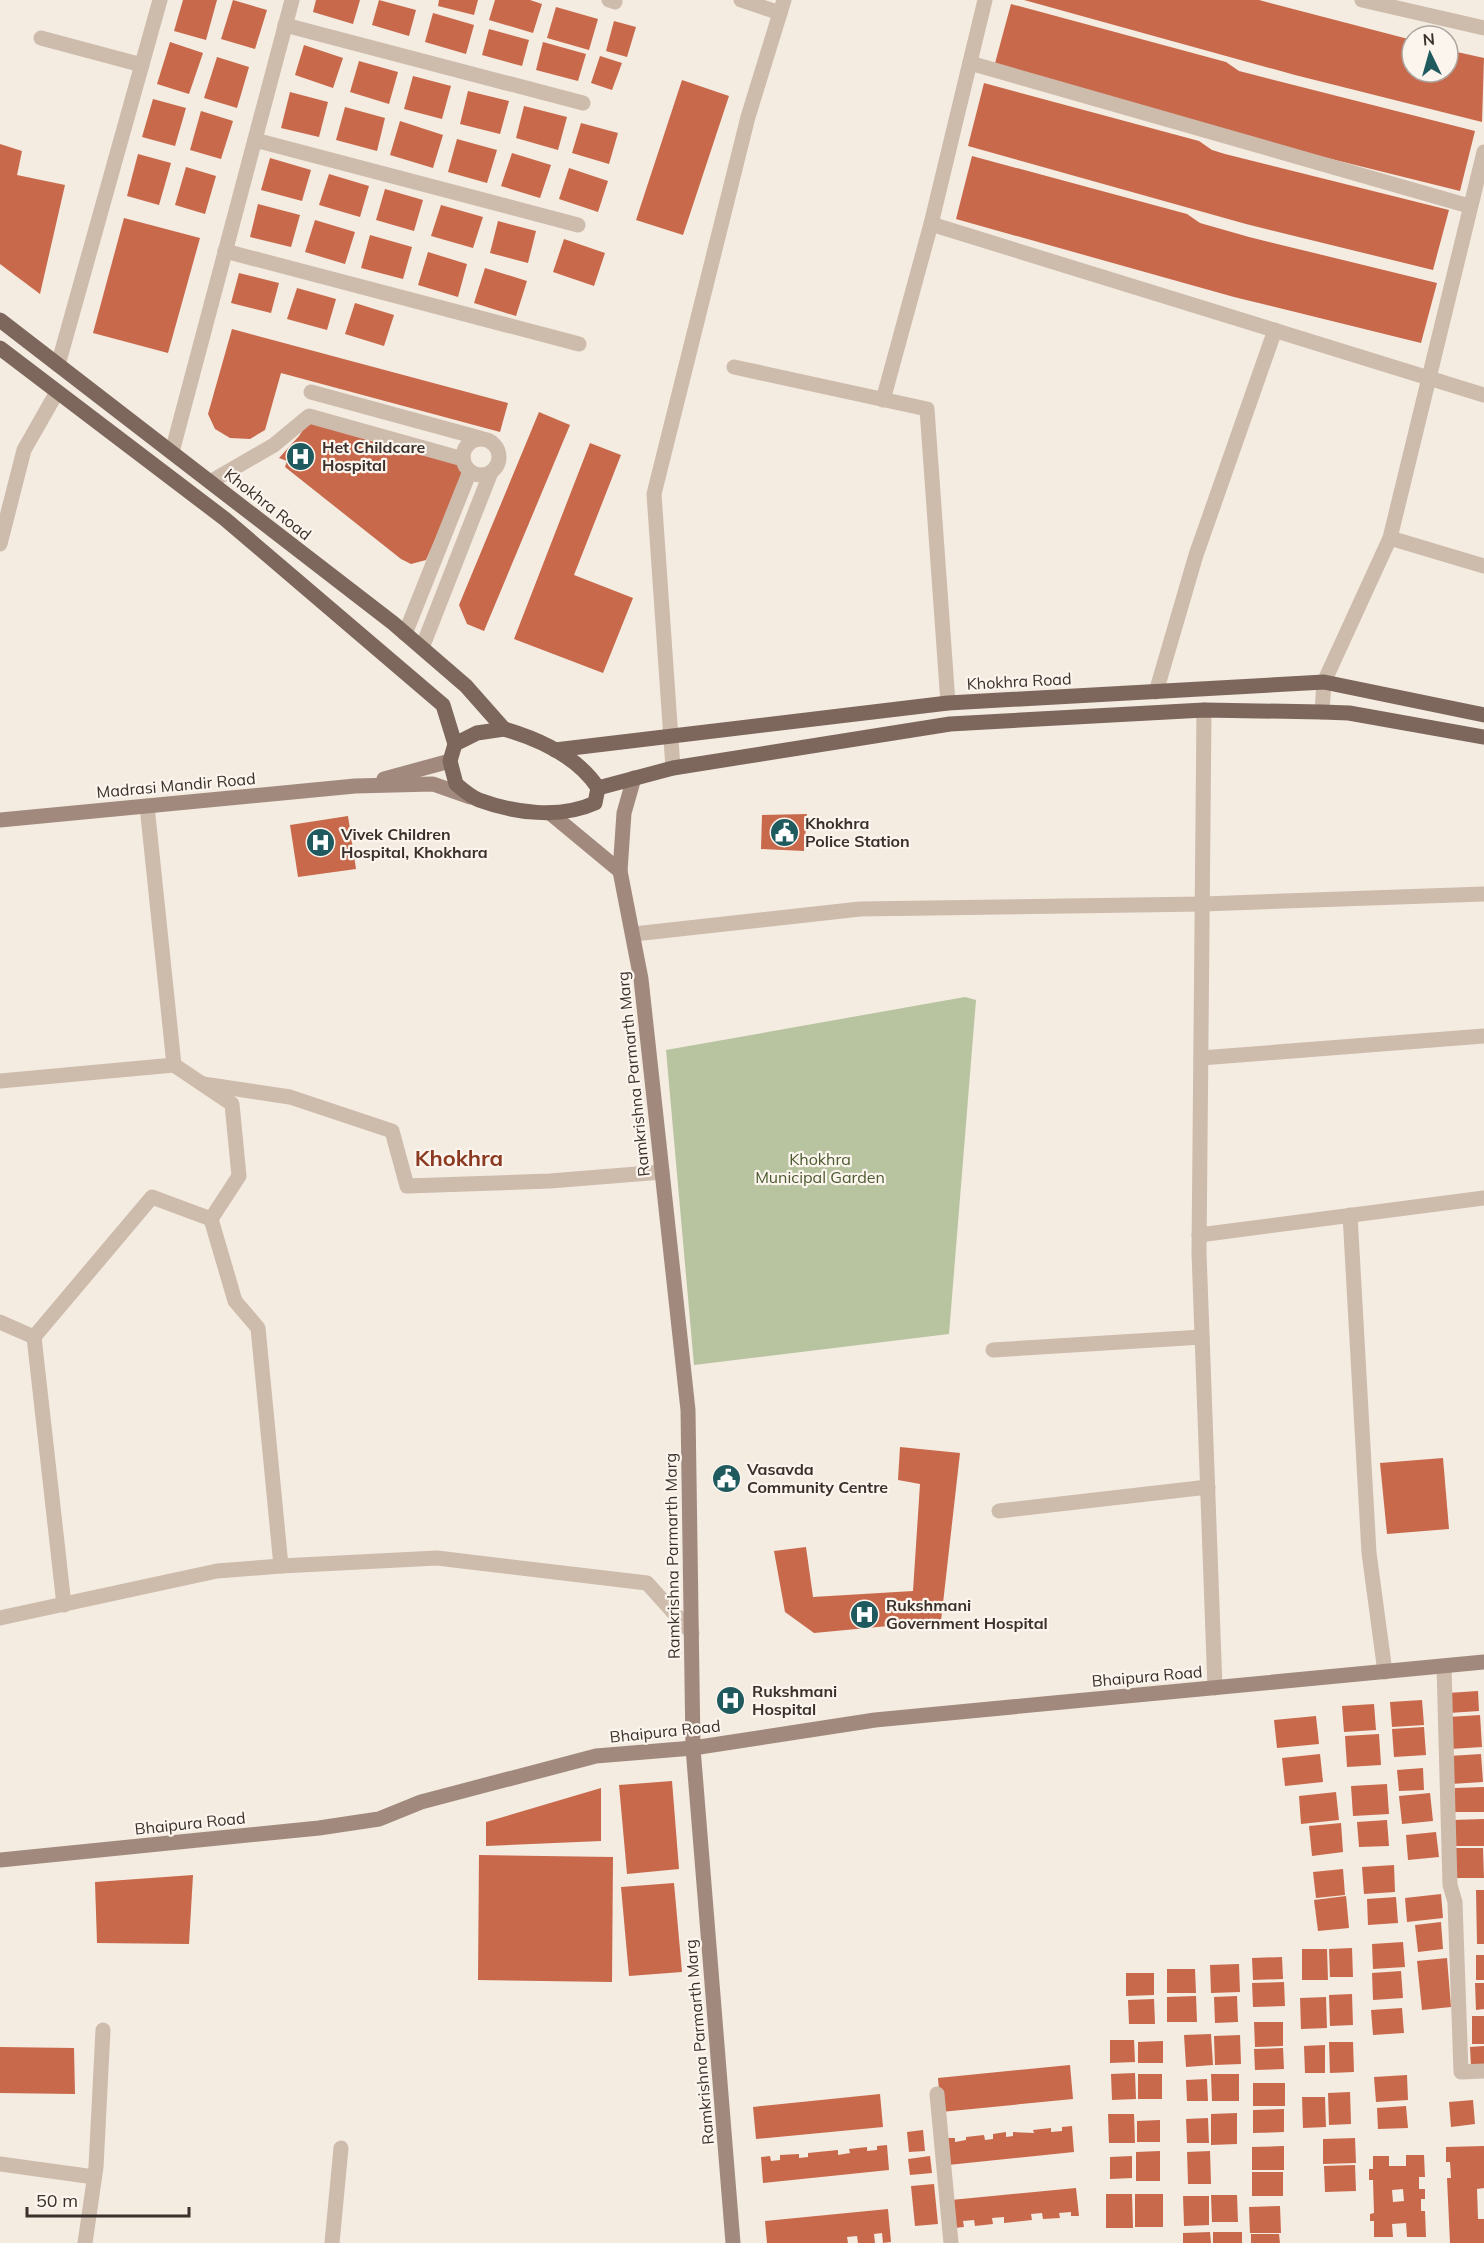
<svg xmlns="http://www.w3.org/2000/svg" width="1484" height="2243" font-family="Mulish,sans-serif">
<rect width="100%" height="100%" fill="#f4ebe1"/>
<!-- green -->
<path fill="#b8c4a0" d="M965,997L976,1000L949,1334L694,1365L666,1050Z"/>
<!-- building -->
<g fill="#c8694b" fill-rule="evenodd">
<path d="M183,0H217L206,40L174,31Z"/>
<path d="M233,0L267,10L255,49L221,39Z"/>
<path d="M316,0H360L353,24L313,12Z"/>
<path d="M379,0L416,10L409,36L372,25Z"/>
<path d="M439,0H478L474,15L438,6Z"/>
<path d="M495,0H530L542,4L533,33L489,20Z"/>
<path d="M1024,0H1259L1412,40V72H1448V50L1484,58L1482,122L1295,75Z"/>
<path d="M1011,4L1226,62L1239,71L1475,131L1460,191L1283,147L994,67Z"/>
<path d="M556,7L598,19L589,50L547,38Z"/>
<path d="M433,13L474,25L466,54L425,42Z"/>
<path d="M614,21L636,27L627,57L606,51Z"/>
<path d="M489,29L529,40L522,66L482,55Z"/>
<path d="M170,42L203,53L189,94L157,84Z"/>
<path d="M543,42L586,54L578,81L536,70Z"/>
<path d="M304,45L343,58L333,88L295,75Z"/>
<path d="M600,56L622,63L612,90L591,83Z"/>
<path d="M217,57L249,67L237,108L204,98Z"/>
<path d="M359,61L398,72L389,104L350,92Z"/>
<path d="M413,76L451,86L442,119L404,109Z"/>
<path d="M682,80L729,96L683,235L636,220Z"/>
<path d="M984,83L1199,141L1212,150L1225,154L1449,210L1433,270L1246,224L968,146Z"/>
<path d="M468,91L509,101L500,134L460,124Z"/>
<path d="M290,92L328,102L319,137L281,128Z"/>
<path d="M153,99L186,108L175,146L142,137Z"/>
<path d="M524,106L567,117L558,150L516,138Z"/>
<path d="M345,107L385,118L377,151L336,140Z"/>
<path d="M201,111L233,121L221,159L190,150Z"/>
<path d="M400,121L443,135L433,168L390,155Z"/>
<path d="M581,123L618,133L609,164L572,153Z"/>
<path d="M457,139L497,150L487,183L448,172Z"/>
<path d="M0,144L22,151L17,175L65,185L40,294L0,264Z"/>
<path d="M512,153L551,165L540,198L501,186Z"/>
<path d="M138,154L171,163L159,205L127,196Z"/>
<path d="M972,156L1187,214L1200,223L1249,237L1437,283L1421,343L1234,297L956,219Z"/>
<path d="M270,158L311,170L302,201L261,190Z"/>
<path d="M186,167L216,176L205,214L175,205Z"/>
<path d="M569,168L608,181L598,212L559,199Z"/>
<path d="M329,174L369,186L360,217L319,205Z"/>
<path d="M385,189L423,200L414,231L376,220Z"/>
<path d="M258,204L300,215L291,247L250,237Z"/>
<path d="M441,205L483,217L473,248L431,236Z"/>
<path d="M124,218L200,238L168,353L93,333Z"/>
<path d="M315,220L355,232L345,264L305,252Z"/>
<path d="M498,221L536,231L528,263L490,253Z"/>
<path d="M370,235L412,247L403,279L361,268Z"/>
<path d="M564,239L605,253L594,286L553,272Z"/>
<path d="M428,252L467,264L458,297L418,285Z"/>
<path d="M485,268L527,281L516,316L474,303Z"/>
<path d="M239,273L279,283L271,313L231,303Z"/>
<path d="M297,288L336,299L327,330L287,319Z"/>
<path d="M355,303L394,315L384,346L345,334Z"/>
<path d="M232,329L508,403L500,432L281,373L265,430L250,439L230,438L215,429L208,414Z"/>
<path d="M539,412L570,425L484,631L467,624L459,605Z"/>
<path d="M312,417L463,459L470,471L459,485L426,560L411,564L401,559L285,467L287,461L279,458L299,436Z"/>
<path d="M590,443L621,455L574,575L633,598L603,673L514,639Z"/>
<path d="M807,814L804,851L761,849L762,815Z"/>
<path d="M348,816L356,869L298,877L290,825Z"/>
<path d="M900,1447L960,1453L941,1621L814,1633L785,1612L774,1551L806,1547L813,1597L913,1591L920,1484L898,1480Z"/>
<path d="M1443,1458L1449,1529L1387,1534L1380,1463Z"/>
<path d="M1478,1691L1479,1711L1449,1713L1448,1693Z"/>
<path d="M1422,1700L1424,1725L1392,1727L1390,1702Z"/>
<path d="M1374,1704L1376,1730L1344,1732L1342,1706Z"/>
<path d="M1480,1715L1482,1747L1450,1749L1448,1717Z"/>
<path d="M1316,1716L1319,1744L1277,1748L1274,1720Z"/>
<path d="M1424,1727L1426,1755L1394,1757L1392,1729Z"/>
<path d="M1379,1734L1381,1765L1347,1767L1345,1736Z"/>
<path d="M1320,1754L1323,1782L1285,1786L1282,1758Z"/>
<path d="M1481,1754L1483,1782L1451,1784L1449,1756Z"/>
<path d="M1423,1768L1424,1790L1399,1791L1397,1770Z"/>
<path d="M672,1781L679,1869L627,1874L619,1785Z"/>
<path d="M1387,1784L1389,1814L1353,1816L1351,1786Z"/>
<path d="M1484,1787V1812H1455V1788Z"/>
<path d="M601,1788V1841L486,1846V1822Z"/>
<path d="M1336,1792L1339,1820L1301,1824L1299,1796Z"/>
<path d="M1430,1793L1433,1821L1402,1824L1399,1796Z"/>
<path d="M1484,1819V1846H1453V1820Z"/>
<path d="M1387,1820L1389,1846L1359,1847L1357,1822Z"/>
<path d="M1341,1823L1343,1852L1312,1856L1309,1826Z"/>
<path d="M1436,1832L1439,1857L1408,1860L1406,1835Z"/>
<path d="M1451,1848H1483L1484,1878H1452Z"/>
<path d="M479,1855L613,1857L612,1982L478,1980Z"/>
<path d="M1394,1865L1395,1892L1364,1894L1362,1867Z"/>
<path d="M1343,1869L1345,1895L1316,1898L1313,1872Z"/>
<path d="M193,1875L189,1944L97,1943L95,1882Z"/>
<path d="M674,1883L682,1972L629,1976L621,1887Z"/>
<path d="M1476,1890H1484V1944H1477Z"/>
<path d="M1441,1894L1443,1918L1407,1922L1405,1898Z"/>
<path d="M1346,1896L1349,1928L1318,1931L1314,1900Z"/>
<path d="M1396,1897L1398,1923L1368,1925L1367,1899Z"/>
<path d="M1441,1922L1443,1949L1418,1952L1415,1925Z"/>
<path d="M1403,1942L1405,1967L1373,1969L1372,1944Z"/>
<path d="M1352,1948L1353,1977H1330L1329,1949Z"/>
<path d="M1302,1949H1327L1328,1980H1302Z"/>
<rect x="1476" y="1955" width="8" height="25"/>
<path d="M1282,1957L1283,1979L1253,1980L1252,1958Z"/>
<path d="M1447,1958L1451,2007L1422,2010L1417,1961Z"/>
<path d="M1239,1964L1240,1992L1211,1993L1210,1965Z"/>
<path d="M1167,1969H1195L1196,1993H1167Z"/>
<path d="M1401,1971L1403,1998L1373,2000L1372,1973Z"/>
<path d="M1126,1973H1154V1995L1126,1996Z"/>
<path d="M1284,1982L1285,2006L1253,2007L1252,1983Z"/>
<path d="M1475,1983H1484V2009L1476,2010Z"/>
<path d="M1352,1994L1353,2025L1330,2026L1329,1995Z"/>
<path d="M1196,1996L1197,2022H1167V1997Z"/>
<path d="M1237,1996L1238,2022L1215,2023L1214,1997Z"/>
<path d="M1326,1997L1327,2028L1301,2029L1300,1998Z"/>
<path d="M1154,1999L1155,2024H1129L1128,2000Z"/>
<path d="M1402,2008L1404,2033L1373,2035L1371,2010Z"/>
<rect x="1472" y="2016" width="12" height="28"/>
<path d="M1254,2022H1283V2046L1255,2047Z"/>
<path d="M1211,2034L1213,2065L1186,2067L1184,2035Z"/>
<path d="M1240,2035L1241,2064L1215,2065L1214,2036Z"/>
<path d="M1110,2040H1134L1135,2062L1110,2063Z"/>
<path d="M1163,2041V2063H1138V2042Z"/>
<path d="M1329,2042H1353L1354,2072L1330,2073Z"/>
<path d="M1325,2045V2073H1305L1304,2046Z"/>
<path d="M1484,2046V2066H1471L1470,2047Z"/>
<path d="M0,2047L74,2048L75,2094L0,2093Z"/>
<path d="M1283,2048L1284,2069L1255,2070L1254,2049Z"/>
<path d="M1070,2065L1073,2099L941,2112L938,2078Z"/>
<path d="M1135,2073L1136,2099L1112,2100L1111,2074Z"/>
<rect x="1138" y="2074" width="24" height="25"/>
<path d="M1211,2074H1239V2101H1212Z"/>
<path d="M1407,2075L1408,2100L1376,2102L1374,2077Z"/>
<path d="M1207,2079L1208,2101H1187L1186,2080Z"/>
<rect x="1253" y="2083" width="32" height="23"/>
<path d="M1350,2092L1351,2124L1329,2125L1328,2093Z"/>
<path d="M880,2094L883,2127L756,2139L753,2107Z"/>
<path d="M1302,2097H1325L1326,2127L1303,2128Z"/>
<path d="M1473,2100L1475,2124L1451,2127L1449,2102Z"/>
<path d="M1406,2106L1408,2128L1378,2129L1377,2108Z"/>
<path d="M1284,2109V2132L1253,2133V2110Z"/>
<path d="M1237,2113V2144L1211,2145V2114Z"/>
<path d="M1108,2114H1134L1135,2143H1109Z"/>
<path d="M1208,2118L1209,2143H1187L1186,2119Z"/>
<path d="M1160,2120V2142H1137V2121Z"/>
<path d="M1072,2126L1074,2152L948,2165L945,2138H955V2142L966,2140V2137L984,2135L985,2140L993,2139V2134L1006,2132V2137L1013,2136V2132L1034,2133L1033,2130L1051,2128V2132L1062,2131V2127Z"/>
<path d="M923,2130L925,2151L909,2152L907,2132Z"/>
<path d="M1355,2138L1356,2163L1323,2164V2139Z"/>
<path d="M887,2145L889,2170L763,2183L761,2157L770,2156L771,2161L780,2160V2155L799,2154V2158L808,2157V2153L838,2150V2155L850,2153L849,2149L867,2147V2151L877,2150V2146Z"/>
<path d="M1284,2146V2170H1252V2147Z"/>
<path d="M1484,2146V2188L1477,2189L1478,2219H1484V2243H1450L1447,2178H1451L1450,2162H1446V2147Z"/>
<path d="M1160,2151V2181H1136V2152Z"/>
<path d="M1210,2151L1211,2184H1188L1187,2152Z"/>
<path d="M1406,2155H1424L1425,2177H1419V2189H1425V2199H1421V2211H1425L1426,2237H1407L1406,2223L1392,2224L1393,2237H1374V2221H1370V2214L1374,2213L1373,2180H1369V2169H1373V2156H1389V2166H1406ZM1403,2189L1404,2201L1393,2202L1392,2190Z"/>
<path d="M930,2156L932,2173L910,2175L908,2159Z"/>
<path d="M1132,2156V2178L1110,2179V2157Z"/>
<path d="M1355,2165L1356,2191L1325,2192L1324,2166Z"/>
<rect x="1252" y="2172" width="31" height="24"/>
<path d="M934,2184L938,2224L915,2226L911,2186Z"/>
<path d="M1076,2188L1079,2216H1071V2212L1059,2213L1060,2218L1043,2219L1042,2213L1031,2214L1032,2220L1004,2223V2217L992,2218L993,2224L975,2226L974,2220L963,2221L964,2227L953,2228L951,2200Z"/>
<path d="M1106,2194H1132L1133,2228H1106Z"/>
<rect x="1135" y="2194" width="28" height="33"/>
<path d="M1211,2195H1237L1238,2222H1212Z"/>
<path d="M1183,2196H1209V2225L1184,2226Z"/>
<path d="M1280,2206L1281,2233H1250L1249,2207Z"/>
<path d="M888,2209L891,2242L883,2243L882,2233L874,2234L875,2243H858L857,2236L847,2237L848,2243H767L765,2221Z"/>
<path d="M1210,2232L1211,2243H1183V2233Z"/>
<rect x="1213" y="2232" width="29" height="11"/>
<path d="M1251,2234H1279L1280,2243H1251Z"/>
</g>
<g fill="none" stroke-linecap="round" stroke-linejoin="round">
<!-- street -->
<g stroke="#cdbbac" stroke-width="15">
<path d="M609,0L615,2"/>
<path d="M741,0L780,13"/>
<path d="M1362,0L1484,28"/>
<path d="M285,25L583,103"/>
<path d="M41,38L142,65"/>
<path d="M970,63L1469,206"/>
<path d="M255,140L578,225"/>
<path d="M931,224L1484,395"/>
<path d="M225,251L579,344"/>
<path d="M58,365L160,0"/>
<path d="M734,367L927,409L948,703"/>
<path d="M311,392L480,438"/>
<path d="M883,400L931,224L985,0"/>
<circle cx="481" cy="457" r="18"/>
<path d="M172,452L292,0"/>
<path d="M210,482L274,445L309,416L463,459"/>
<path d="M1390,538L1484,566"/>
<path d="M0,544L24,450L57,392"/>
<path d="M405,634L470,471"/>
<path d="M422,648L491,472"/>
<path d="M1156,692L1196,555L1275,330"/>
<path d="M1204,710L1199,1253L1215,1688"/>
<path d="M1322,712L1324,682L1390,538L1484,152"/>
<path d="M673,768L654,494L748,117L784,0"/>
<path d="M147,806L174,1065L232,1104L239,1176L211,1219"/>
<path d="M634,934L860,909L1203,904L1484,894"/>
<path d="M1201,1058L1484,1036"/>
<path d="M0,1081L174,1065"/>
<path d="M203,1084L290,1097L392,1131L407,1186L550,1181L662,1172"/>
<path d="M1350,1215L1369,1553L1385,1672"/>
<path d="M1199,1235L1484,1198"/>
<path d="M0,1322L34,1337L152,1197L211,1219L235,1301L258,1328L281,1566"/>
<path d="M34,1337L64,1605"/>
<path d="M993,1350L1202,1337"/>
<path d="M999,1511L1208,1487"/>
<path d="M0,1618L217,1571L281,1566L437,1558L647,1583L692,1633"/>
<path d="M1444,1666L1450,1885L1455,1902L1461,2072L1484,2071"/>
<path d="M937,2094L951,2243"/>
<path d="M0,2164L94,2177"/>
<path d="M85,2243L96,2167L103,2030"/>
<path d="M332,2243L341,2148"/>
</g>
<!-- secondary -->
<g stroke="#a18a7d" stroke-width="15">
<path d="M634,778L624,813L620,871L641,979L688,1410L693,1748L733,2243"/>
<path d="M384,779L450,761"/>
<path d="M550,813L620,871"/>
<path d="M0,820L355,786L433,784L470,797"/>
<path d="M0,1860L319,1828L379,1819L421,1802L596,1756L693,1748L875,1720L1484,1662"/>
</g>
<!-- primary -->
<g stroke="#7d675c" stroke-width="15">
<path d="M0,320L393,623L466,686L504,729"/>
<path d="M0,348L225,519L443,705L455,744"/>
<path d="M504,729C538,739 578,757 598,788L595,803C560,819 514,813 479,800C471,797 463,790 456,784L450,761L455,744L477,733Z"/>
<path d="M555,750L948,703L1324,682L1484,715"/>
<path d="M598,788L673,768L950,724L1204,710L1322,712L1349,713L1484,737"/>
</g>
</g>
<!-- icons -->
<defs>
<symbol id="hospital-disc" viewBox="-11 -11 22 22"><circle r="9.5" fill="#1f5a5e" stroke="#fbf5ee"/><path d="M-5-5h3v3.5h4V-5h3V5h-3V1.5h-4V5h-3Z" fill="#fff"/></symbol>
<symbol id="civic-disc" viewBox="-11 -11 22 22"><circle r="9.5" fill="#1f5a5e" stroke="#fbf5ee"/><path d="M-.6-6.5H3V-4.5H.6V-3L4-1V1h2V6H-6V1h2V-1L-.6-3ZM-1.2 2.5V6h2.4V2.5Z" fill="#fff"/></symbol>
</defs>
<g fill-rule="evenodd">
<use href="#hospital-disc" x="284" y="440" width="33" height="33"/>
<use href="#civic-disc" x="768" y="816" width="33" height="33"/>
<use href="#hospital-disc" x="304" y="826" width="33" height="33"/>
<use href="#civic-disc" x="710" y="1462" width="33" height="33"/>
<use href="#hospital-disc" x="848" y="1598" width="33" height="33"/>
<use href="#hospital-disc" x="714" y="1684" width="33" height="33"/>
</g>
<g text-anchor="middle" stroke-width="4.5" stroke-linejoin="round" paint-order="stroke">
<!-- poi labels -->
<g font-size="16" font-weight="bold" fill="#3b302b" stroke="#fbf5ee" text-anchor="start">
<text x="322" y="453">Het Childcare<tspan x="322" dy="18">Hospital</tspan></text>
<text x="805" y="829">Khokhra<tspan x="805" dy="18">Police Station</tspan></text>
<text x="341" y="840">Vivek Children<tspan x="341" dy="18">Hospital, Khokhara</tspan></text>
<text x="747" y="1475">Vasavda<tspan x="747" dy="18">Community Centre</tspan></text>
<text x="886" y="1611">Rukshmani<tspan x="886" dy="18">Government Hospital</tspan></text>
<text x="752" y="1697">Rukshmani<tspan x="752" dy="18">Hospital</tspan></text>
</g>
<!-- street labels -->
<g font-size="16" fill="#3b302b" stroke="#fbf5ee">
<text transform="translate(268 504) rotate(38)" y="6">Khokhra Road</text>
<text transform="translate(1019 681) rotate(-3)" y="6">Khokhra Road</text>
<text transform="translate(176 785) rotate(-5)" y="6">Madrasi Mandir Road</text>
<text transform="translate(633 1074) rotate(-96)" y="6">Ramkrishna Parmarth Marg</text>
<text transform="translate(672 1556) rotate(-91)" y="6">Ramkrishna Parmarth Marg</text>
<text transform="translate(1147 1676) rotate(-5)" y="6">Bhaipura Road</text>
<text transform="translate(665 1731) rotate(-6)" y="6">Bhaipura Road</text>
<text transform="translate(190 1823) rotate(-6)" y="6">Bhaipura Road</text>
<text transform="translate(699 2042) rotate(-95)" y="6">Ramkrishna Parmarth Marg</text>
</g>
<!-- park labels -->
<g font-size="16" fill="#4a5a2e" stroke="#fbf5ee">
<text x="820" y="1165">Khokhra<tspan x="820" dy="18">Municipal Garden</tspan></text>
</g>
<!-- district labels -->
<g font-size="22" font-weight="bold" fill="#8c3b22" stroke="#fbf5ee">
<text x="459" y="1166">Khokhra</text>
</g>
</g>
<!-- north arrow -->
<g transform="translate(1430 54) rotate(355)"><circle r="28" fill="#fbf5ee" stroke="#aea6a0" stroke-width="1.5"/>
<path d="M0-4.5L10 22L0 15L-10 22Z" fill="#1f5a5e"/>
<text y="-9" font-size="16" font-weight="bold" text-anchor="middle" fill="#3b302b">N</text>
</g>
<!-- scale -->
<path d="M27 2207v9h162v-9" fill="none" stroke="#3b302b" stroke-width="3"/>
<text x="36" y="2207" font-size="18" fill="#3b302b" stroke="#fbf5ee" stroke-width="4.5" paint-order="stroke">50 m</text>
</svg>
